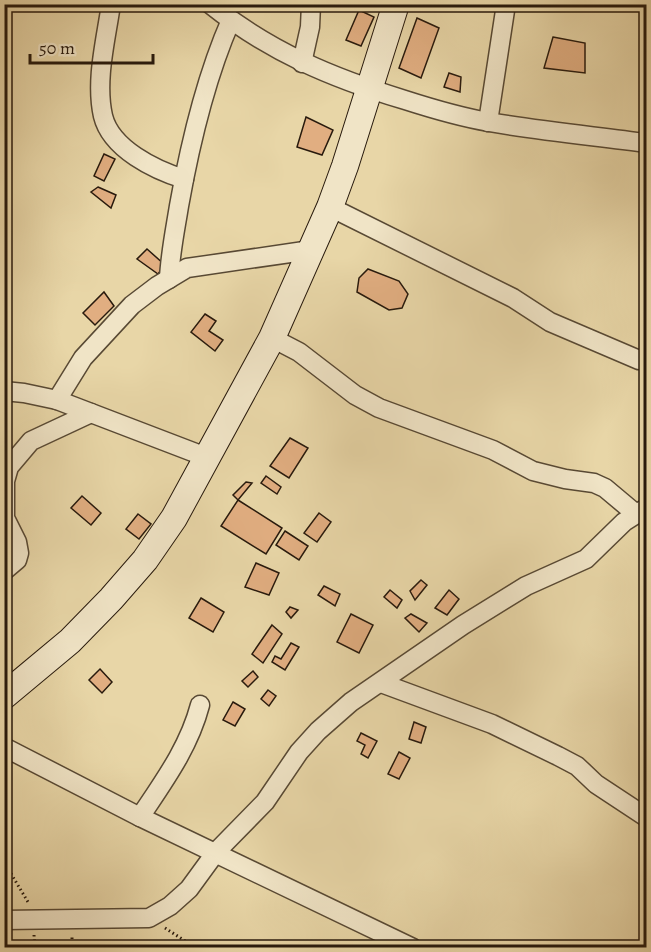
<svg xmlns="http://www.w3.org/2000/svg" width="651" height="952" font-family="Alegreya,serif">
<rect width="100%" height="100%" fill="#e8d6a7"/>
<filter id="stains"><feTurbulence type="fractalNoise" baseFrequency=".00333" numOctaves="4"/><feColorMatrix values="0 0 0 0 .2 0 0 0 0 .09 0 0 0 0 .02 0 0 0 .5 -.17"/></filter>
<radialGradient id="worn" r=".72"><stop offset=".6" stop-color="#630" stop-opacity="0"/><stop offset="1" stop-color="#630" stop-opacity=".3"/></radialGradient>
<!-- building -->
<g fill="#e1ae81" stroke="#281a0d" stroke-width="1.5">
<path d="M359,10L374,17L361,46L346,40Z"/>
<path d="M417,18L439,28L421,78L399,68Z"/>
<path d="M553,37L585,43V73L544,68Z"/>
<path d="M449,73L461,77L460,92L444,87Z"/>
<path d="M306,117L333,130L322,155L297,147Z"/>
<path d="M104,154L115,159L104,181L94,176Z"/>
<path d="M98,187L116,195L111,208L91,192Z"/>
<path d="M147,249L165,265L158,274L137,259Z"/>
<path d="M368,269L399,281L408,294L402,308L389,310L357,292L359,278Z"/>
<path d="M104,292L114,306L95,325L83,313Z"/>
<path d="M205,314L216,321L209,331L223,340L215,351L191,332Z"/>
<path d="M290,438L308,448L289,478L270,466Z"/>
<path d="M266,476L281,487L277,494L261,483Z"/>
<path d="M246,482L252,483L238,500L233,495Z"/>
<path d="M82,496L101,513L91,525L71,508Z"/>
<path d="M238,500L282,528L266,554L221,526Z"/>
<path d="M319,513L331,522L317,542L304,533Z"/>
<path d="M138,514L151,524L139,539L126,529Z"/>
<path d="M285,531L308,546L299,560L276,545Z"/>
<path d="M256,563L279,573L269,595L245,587Z"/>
<path d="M421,580L427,585L415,600L410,591Z"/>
<path d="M324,586L340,594L335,606L318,595Z"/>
<path d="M390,590L402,600L397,608L384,597Z"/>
<path d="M449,590L459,599L447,615L435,608Z"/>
<path d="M201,598L224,612L213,632L189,618Z"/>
<path d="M290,607L298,610L291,618L286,612Z"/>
<path d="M351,614L373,625L359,653L337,642Z"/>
<path d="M411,614L427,623L419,632L405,618Z"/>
<path d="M272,625L282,634L263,663L252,654Z"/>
<path d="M291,643L299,647L285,670L272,662L275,656L281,659Z"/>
<path d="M100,669L112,682L102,693L89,680Z"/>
<path d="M253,671L258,677L248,687L242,681Z"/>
<path d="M268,690L276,696L269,706L261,699Z"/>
<path d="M233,702L245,709L235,726L223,720Z"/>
<path d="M414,722L426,727L421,743L409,739Z"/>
<path d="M361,733L377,741L368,758L361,754L365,745L357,741Z"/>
<path d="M399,752L410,758L399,779L388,774Z"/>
</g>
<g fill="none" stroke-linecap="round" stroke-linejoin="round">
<defs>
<g id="street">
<path d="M111,4C106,40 95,80 103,116C111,149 155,170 184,179"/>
<path d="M210,4C270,52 332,78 405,100C433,109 460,117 489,122C541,131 594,136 646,143"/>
<path d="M302,63L310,27L311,4"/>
<path d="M488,122L506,4"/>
<path d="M330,207L513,298L550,322L639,360H646"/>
<path d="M169,279C170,255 175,231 179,206C190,144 205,79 231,20"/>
<path d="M272,338L299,352L355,395L379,408L493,450L533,471L565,479L594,483L605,488L636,514"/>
<path d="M4,391L24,393L57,400L206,457"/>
<path d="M57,400L83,358L132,305L157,286L187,268L311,250"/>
<path d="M4,571L17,560L19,553L17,542L5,518V481L9,467L31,441L91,413"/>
<path d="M381,683L492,724L558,756L577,766L596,784L646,817"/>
<path d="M4,747L140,817L413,948"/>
<path d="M140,817C164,781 189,747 200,705"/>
<path d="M4,920L149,918L170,906L189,889L216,852L265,802L299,752L318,731L351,702L463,625L526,586L586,559L624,522L646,508"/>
</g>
<path id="secondary" d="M4,696L70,641L111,599L145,560L174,518L272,338L330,207L345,166L396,4"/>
</defs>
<!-- street casing -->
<use href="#street" stroke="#584934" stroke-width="21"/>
<!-- secondary casing -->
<use href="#secondary" stroke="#281a0d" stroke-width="28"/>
<!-- path -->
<g stroke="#281a0d" stroke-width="3" stroke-dasharray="1.5 3" stroke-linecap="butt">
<path d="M4,862L28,902"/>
<path d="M165,928L196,948"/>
<path d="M34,935L35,948"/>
<path d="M72,948V936"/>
</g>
<!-- street -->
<use href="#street" stroke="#f0e4c6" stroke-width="18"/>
<!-- secondary -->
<use href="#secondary" stroke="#f0e4c6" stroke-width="26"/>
</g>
<!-- margin -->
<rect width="651" height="952" fill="none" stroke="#e8d6a7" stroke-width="24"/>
<rect x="6" y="6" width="639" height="940" fill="none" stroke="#281a0d" stroke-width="3"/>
<rect x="12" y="12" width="627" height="928" fill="none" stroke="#281a0d" stroke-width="1.5"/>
<!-- scale -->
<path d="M30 54v9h123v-9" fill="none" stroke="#281a0d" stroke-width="3"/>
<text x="39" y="54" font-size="18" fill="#281a0d" stroke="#f0e4c6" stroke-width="4.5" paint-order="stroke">50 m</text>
<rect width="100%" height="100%" filter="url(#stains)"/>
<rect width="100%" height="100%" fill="url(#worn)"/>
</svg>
